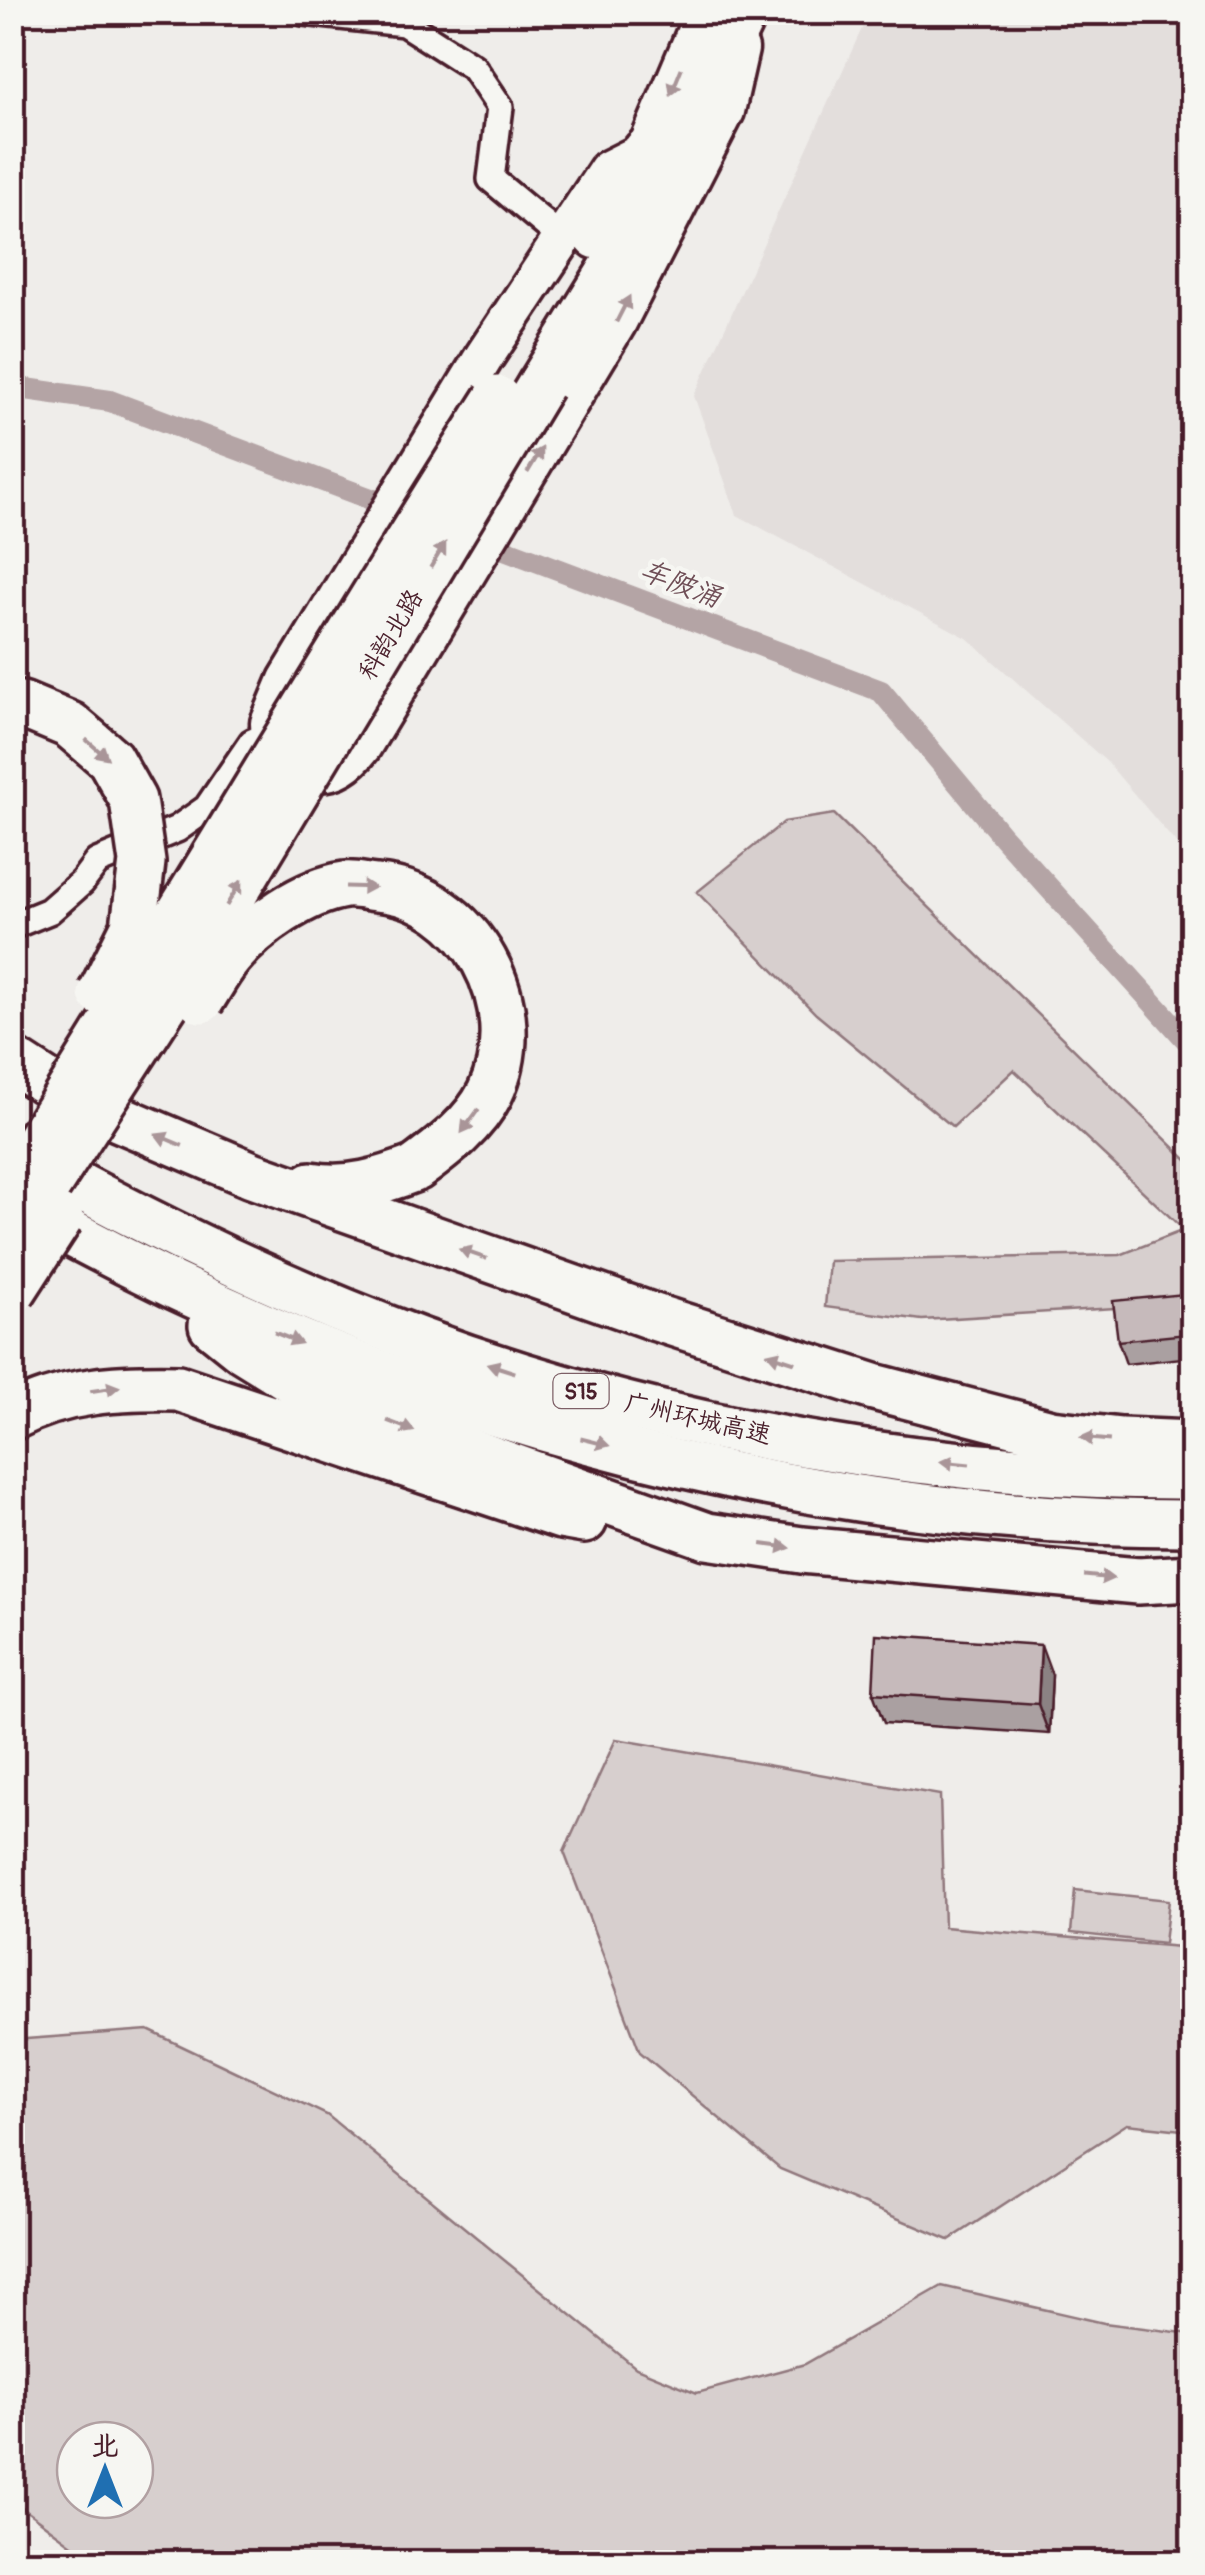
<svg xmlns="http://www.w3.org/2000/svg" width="1205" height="2575" font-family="Pangolin,'LXGW WenKai TC',sans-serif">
<rect width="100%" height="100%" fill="#efedea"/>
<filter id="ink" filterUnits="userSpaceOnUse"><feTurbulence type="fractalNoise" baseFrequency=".01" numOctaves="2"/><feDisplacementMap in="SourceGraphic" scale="20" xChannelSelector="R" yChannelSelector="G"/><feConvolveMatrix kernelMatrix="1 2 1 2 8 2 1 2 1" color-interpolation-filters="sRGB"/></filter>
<g filter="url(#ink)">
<!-- built -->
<path fill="#e3dedc" d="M869,13H1192V862L1107,762L967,638L737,515L694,396Z"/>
<!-- green -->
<g fill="#d7cfce" stroke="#90777c" stroke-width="2.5" fill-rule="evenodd">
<path d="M834,814L1192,1165V1292L1132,1307L922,1320L825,1307L829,1261L1120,1255L1184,1230L1014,1070L953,1127L816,1014L697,892L784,822Z"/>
<path d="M616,1739L940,1795L944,1927L1192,1948V2131L1127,2124L949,2240L780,2169L640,2052L564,1852Z"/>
<path d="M1075,1890L1169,1900L1164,1943L1071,1933Z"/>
<path d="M148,2030L327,2115L636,2368L697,2393L805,2364L942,2286L1104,2323L1192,2334V2562H95L13,2501V2040ZM135,2440V2500H75V2440Z"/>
</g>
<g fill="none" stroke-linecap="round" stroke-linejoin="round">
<!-- canal -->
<g stroke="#b4a4a5" stroke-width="22">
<path d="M12,387L110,401L403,511"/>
<path d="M475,538L881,691L1003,837L1192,1046"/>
</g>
<defs>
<g id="street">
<path d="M303,12L404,23L473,67L500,107L491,179L562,238"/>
<path d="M12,926L49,911L82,882L97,862L177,829L207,808L252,742L271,734"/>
</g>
<path id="primary" d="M705,12L646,151L608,170L484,357L288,680L270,723L271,741C299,776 333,785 362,746L616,324L725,111L739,49"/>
<g id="highway">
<path d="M597,236L646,151"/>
<path d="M541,384L659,192L744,12"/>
<path d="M12,1060L71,1098L252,1175L657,1318L874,1387L1051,1433L1121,1441L1192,1444"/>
<path d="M22,1155C150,1226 282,1290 420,1341C661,1430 935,1478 1192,1476"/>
<path d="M311,1185C348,1192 382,1181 416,1168"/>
<path d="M23,1207C379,1407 783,1524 1192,1523"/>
<path d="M212,1325L242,1349L305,1388L435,1439L707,1536L802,1550L1138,1581L1192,1578"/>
<path d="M12,1417C65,1389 120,1387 178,1388L561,1516L584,1520"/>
</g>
</defs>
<!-- street casing -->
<use href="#street" stroke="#4a1f2b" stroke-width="32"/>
<!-- primary casing -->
<use href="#primary" stroke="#4a1f2b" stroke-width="45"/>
<!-- highway casing -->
<use href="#highway" stroke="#4a1f2b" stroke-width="52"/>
<!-- street -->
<use href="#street" stroke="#f6f6f2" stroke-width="25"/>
<!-- primary -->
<use href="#primary" stroke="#f6f6f2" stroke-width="38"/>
<!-- highway -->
<use href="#highway" stroke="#f6f6f2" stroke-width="45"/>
<defs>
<g id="highway-bridge">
<path d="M12,706L22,705L70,725L110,759L133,800L142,862L134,927L101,993"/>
<path d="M201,1000C210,986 219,969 230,956C256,925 305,891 345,885C355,884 366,887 376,888C471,895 531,1006 490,1093C474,1125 444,1147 416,1168"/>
<path d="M12,1183C177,923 332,658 497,399"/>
<path d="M12,1241L204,944L541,384"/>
<path d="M12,1292L60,1218"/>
</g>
</defs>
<!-- highway-bridge casing -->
<use href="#highway-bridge" stroke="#4a1f2b" stroke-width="52" stroke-linecap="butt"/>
<!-- highway-bridge -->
<use href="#highway-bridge" stroke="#f6f6f2" stroke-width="45"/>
</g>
<!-- wall -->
<g fill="#aaa0a1" stroke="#4a1f2b" stroke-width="2.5">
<path d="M1184,1294L1192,1317V1357L1126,1364L1118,1341Z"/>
<path d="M1052,1675L1049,1734L884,1723L873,1693Z"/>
</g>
<!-- shaded-wall -->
<g fill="#8b8283" stroke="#4a1f2b" stroke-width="2.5">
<path d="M1184,1294L1192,1317V1346L1188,1334Z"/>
<path d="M1041,1645L1052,1675L1049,1734L1038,1704Z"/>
</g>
<!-- building -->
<g fill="#c6babb" stroke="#4a1f2b" stroke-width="2.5">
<path d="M1184,1294L1188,1334L1118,1341L1113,1301Z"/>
<path d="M876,1634L1041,1645L1038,1704L873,1693Z"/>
</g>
<!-- one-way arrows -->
<defs><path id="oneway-solid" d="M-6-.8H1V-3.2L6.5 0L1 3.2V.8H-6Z" transform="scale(2.5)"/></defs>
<g fill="#a99598">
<use href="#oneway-solid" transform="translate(676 82) rotate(112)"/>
<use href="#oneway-solid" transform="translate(623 309) rotate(-63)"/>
<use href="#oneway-solid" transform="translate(535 460) rotate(-59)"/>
<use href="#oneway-solid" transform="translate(438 555) rotate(-59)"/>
<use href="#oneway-solid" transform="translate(97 749) rotate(41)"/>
<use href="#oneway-solid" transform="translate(360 887) rotate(2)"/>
<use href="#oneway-solid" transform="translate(234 893) rotate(-59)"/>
<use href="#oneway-solid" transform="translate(470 1121) rotate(126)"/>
<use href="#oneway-solid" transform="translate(169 1140) rotate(-157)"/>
<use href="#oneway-solid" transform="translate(473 1254) rotate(-161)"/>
<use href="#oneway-solid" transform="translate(288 1338) rotate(22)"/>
<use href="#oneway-solid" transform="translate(781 1358) rotate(-162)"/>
<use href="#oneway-solid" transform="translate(501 1368) rotate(-162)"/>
<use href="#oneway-solid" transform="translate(105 1389) rotate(-9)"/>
<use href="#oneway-solid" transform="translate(401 1426) rotate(21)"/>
<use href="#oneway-solid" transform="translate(1095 1439) rotate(-174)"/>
<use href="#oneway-solid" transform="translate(595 1442) rotate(14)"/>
<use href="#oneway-solid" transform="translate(955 1463) rotate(-174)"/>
<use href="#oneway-solid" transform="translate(776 1546) rotate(8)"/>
<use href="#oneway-solid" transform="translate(1099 1577) rotate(6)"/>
</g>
</g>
<g text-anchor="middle" stroke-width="9" stroke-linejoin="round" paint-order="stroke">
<!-- shield labels -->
<rect fill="#f6f6f2" stroke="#7e6067" stroke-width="2.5" x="553.5" y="1374" width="55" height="34" rx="8"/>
<g font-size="22" font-weight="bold" fill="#4a1f2b">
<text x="581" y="1399">S15</text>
</g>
<!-- street labels -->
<g font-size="25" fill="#4a1f2b" stroke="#f6f6f2">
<text transform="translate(390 634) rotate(-59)" y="9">科韵北路</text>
<text transform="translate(698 1418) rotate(13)" y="9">广州环城高速</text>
</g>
<!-- water labels -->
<g font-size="28" font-style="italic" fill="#6f4e56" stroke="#f6f6f2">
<text transform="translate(681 583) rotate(21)" y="10">车陂涌</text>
</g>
</g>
<!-- margin -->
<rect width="1205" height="2575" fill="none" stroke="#f6f6f2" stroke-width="50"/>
<rect x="25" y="25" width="1155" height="2525" fill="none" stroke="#4a1f2b" stroke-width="4" filter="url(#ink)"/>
<!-- north arrow -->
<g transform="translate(105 2470)"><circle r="48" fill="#f6f6f2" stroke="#b1a0a2" stroke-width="2.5"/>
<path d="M0-8L18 38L0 25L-18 38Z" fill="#1f6fb2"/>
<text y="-15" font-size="28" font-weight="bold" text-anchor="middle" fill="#4a1f2b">北</text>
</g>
</svg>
